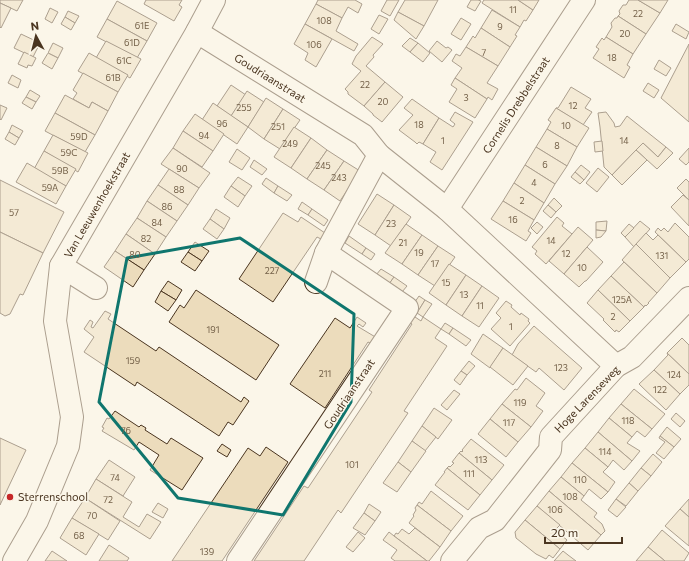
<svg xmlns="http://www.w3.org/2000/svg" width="689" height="561" font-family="Commissioner,sans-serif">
<rect width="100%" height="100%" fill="#fbf6e9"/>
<!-- building -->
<g fill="#ecdcbc" stroke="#4a3520">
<path d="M0,0H23L17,11L0,3Z"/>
<path d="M146,0H182L179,5L182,7L174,21L144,4Z"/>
<path d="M318,0H355L362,4L358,13L348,7L342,18L316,4Z"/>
<path d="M387,0H399L390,16L381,11Z"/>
<path d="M405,0H438L424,26L398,12Z"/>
<path d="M471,0H478L481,1L475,11L467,7Z"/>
<path d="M484,0H518L533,10L526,21L524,20L520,27L482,3Z"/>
<path d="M518,0H539L533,10Z"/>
<path d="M629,0H638L660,13L646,34L618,16L620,14L619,11L623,5H626Z"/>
<path d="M638,0H668L660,13Z"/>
<path d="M117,1L157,23L147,41L107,19Z"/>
<path d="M0,3L11,8L1,28L0,27Z"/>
<path d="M316,4L342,18L336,31L358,44L354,51L305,24Z"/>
<path d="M50,8L58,12L52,23L45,19Z"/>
<path d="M492,10L520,27L515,35L517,36L510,47L481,28Z"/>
<path d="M68,11L79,16L75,23L65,17Z"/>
<path d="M398,12L424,26L416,39L394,20Z"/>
<path d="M379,15L388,19L379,34L371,29Z"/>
<path d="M618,16L646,34L633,54L606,37L612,27L611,23L615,18H617Z"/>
<path d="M65,17L75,23L71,30L61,24Z"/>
<path d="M461,18L471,24L461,40L451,34Z"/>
<path d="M107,19L147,41L137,58L97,37Z"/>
<path d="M305,24L332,39L316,67L305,60L308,53L294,44Z"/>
<path d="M676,24L689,32L686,39L672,31Z"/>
<path d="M481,28L510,47L498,66L466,47L473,36L475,38Z"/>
<path d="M21,34L40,43L33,57L14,48Z"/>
<path d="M372,37L383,44L373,55L374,57L366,66L385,82L364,106L348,94V92L345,89L361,71L352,64L356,56Z"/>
<path d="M606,37L633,54L627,65L630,67L624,78L593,58L599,49L596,47L602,38L604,40Z"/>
<path d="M410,38L418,43L410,52L402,46Z"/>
<path d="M106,41L141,59L130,78L96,58Z"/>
<path d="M437,41L446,48L448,47L452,50L442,62L429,51Z"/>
<path d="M53,43L63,48L58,58L48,53Z"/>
<path d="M418,43L430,53L423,62L410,52Z"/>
<path d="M689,44V122L661,98Z"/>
<path d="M466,47L498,66L487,83L498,89L492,100L488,97L487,99L455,78L462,68L452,61L456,54L460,56Z"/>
<path d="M24,52L36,58L32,66L28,65L27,68L18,64Z"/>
<path d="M48,53L58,58L52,69L42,63Z"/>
<path d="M89,53L128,75L118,92L78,71Z"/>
<path d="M659,60L671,68L666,76L654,69Z"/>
<path d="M83,73L118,92L108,111L92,102L89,108L73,99L77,93L73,90Z"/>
<path d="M12,75L21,80L18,88L8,83Z"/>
<path d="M455,78L487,99L475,118L449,102L457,89L451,85Z"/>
<path d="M385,82L403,97L382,122L373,115V114L364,106Z"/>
<path d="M648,83L659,90L654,98L643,91Z"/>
<path d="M231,85L246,95L231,116L217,106Z"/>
<path d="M571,87L591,99L585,108L592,112L583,125L556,108H558Z"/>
<path d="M30,90L40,96L36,102L26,97Z"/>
<path d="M247,91L264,102L248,127L231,116Z"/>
<path d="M65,95L89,108L92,102L108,111L95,135L55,113Z"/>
<path d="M26,97L36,102L32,109L22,103Z"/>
<path d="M266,98L283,109L264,139L248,127Z"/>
<path d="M412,99L439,118L423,144L419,142L417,144L415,142L399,130L413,115L404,108Z"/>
<path d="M213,103L248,127L237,144L202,120Z"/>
<path d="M0,105L7,108L1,120L0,119Z"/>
<path d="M556,108L589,128L577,147L547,129L551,122L548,120Z"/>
<path d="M283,109L300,120L280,149L264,139Z"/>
<path d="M455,112L473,122L442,170L430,162L436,152L423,144L439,118L453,127L455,124L450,120Z"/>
<path d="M606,112L614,123L615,127L620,126L627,116L666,147L658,157L643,143L612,175L604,167L600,127L598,113Z"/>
<path d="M55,113L95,135L85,152L45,131Z"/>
<path d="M195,114L224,134L213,151L183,131Z"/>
<path d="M12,125L23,131L19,138L9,132Z"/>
<path d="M294,127L311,138L291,168L274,157Z"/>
<path d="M547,129L577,147L567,166L536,147Z"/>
<path d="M183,131L213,151L202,167L173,148Z"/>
<path d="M9,132L19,138L15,145L5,139Z"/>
<path d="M53,135L88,153L78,172L44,151Z"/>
<path d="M311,138L327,150L307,179L291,168Z"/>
<path d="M602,141L603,151L595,152L594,142Z"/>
<path d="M643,143L658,157L666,147L673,153L657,169L636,150Z"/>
<path d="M536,147L567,166L555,184L525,165Z"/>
<path d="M173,148L210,173L199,188L161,164Z"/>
<path d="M689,148V162L686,165L679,159Z"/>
<path d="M237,149L250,158L242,170L229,162Z"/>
<path d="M327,150L344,161L324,190L307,179Z"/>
<path d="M636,150L647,160L622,185L612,175Z"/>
<path d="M44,151L76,169L66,186L34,169Z"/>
<path d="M254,160L267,169L262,175L250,167Z"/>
<path d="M344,161L360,171L340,201L324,190Z"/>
<path d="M27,163L66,186L56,204L16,182Z"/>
<path d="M525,165L555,184L544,203L514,183Z"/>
<path d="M581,165L590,172L584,180L575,172Z"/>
<path d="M598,168L609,177L597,192L586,183Z"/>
<path d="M169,169L199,188L188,205L158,185Z"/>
<path d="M575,172L584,180L580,184L571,177Z"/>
<path d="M238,177L252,186L245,196L231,186Z"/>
<path d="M266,178L278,186L274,193L262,184Z"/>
<path d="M686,179L689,182V200L677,188Z"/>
<path d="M0,180L64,212L43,253L0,232Z"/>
<path d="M514,183L544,203L534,220L503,201Z"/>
<path d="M158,185L188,205L177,221L147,201Z"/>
<path d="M231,186L245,196L238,207L224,197Z"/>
<path d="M278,186L292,195L287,201L274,193Z"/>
<path d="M377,194L394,205L375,235L358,224Z"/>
<path d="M683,195L689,200V226L671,207Z"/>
<path d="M554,198L562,206L556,212L548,205Z"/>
<path d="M147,201L177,221L166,237L137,218Z"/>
<path d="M503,201L534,220L528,231L531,233L526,241L491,219Z"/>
<path d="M302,202L312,209L308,215L298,209Z"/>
<path d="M394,205L411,217L391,246L375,235Z"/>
<path d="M548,205L556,212L551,218L543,211Z"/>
<path d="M216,209L230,218L224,229L210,219Z"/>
<path d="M312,209L328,220L324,226L308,215Z"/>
<path d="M283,213L298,222L301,217L325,233L321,239L317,237L273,302L239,279Z"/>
<path d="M557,217L564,223L562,226L572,234L546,264L535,254L537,251L532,247Z"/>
<path d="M137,218L166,237L155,254L126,234Z"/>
<path d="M210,219L224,229L217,239L203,229Z"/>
<path d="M607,221L606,231L596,230V222Z"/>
<path d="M640,221L650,229L634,247L625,237Z"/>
<path d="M537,222L543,227L537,234L531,228Z"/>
<path d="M675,223L689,237V259L686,262L655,232L658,228L661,231L664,228L668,232Z"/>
<path d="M406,224L422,235L402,264L385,253Z"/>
<path d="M629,224L634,228L625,237L621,233Z"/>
<path d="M578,227L593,240L564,274L549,261Z"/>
<path d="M596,230L606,231L601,237L596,238Z"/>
<path d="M0,232L43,253L23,295L20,294L10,314L5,316L0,313Z"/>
<path d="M646,233L653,240L658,235L686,262L670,278L636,244Z"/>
<path d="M126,234L155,254L144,270L115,251Z"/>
<path d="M422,235L438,246L418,275L402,264Z"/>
<path d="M349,236L366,248L362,254L345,243Z"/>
<path d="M195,242L209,251L202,261L188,252Z"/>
<path d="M636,244L670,278L657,293L622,260Z"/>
<path d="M438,246L455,257L435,286L418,275Z"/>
<path d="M587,247L603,262L586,281H585L579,287L564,274Z"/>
<path d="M366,248L375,254L371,260L362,254Z"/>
<path d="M115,251L144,270L133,287L104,267Z"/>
<path d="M188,252L202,261L195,271L181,262Z"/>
<path d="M624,262L657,293L648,303H649L646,306L645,305L644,307L611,276Z"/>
<path d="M449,264L466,275L446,305L429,293Z"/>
<path d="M381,269L394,277L389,284L376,275Z"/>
<path d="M466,275L482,286L462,316L446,305Z"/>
<path d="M611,276L644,307L630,321L598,290Z"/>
<path d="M394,277L407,286L402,292L389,284Z"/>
<path d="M168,281L182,290L176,300L161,291Z"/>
<path d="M482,286L499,298L479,327L462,316Z"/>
<path d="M196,290L279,345L256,380L169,322L180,305L184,308Z"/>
<path d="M598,290L630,321L619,332L616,330L615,332L603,320L604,319L587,303Z"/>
<path d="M161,291L176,300L168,311L155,302Z"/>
<path d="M419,296L425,300L417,313L410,309Z"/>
<path d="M425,300L432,304L423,317L417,313Z"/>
<path d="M506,301L512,305L511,307L520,315L521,313L529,319L528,321L530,323L510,346L491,329L501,318L496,313Z"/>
<path d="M105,311L111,314L108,319L156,351L159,347L241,402L244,397L249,401L233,425L228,422L219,436L137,382L135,386L84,352L94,337L84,329L90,320L93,322L91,327L93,328Z"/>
<path d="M412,315L421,321L423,317L441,329L435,338L447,346L404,411L408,413L341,513L338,510L304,561H254L304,486L308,488L372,392L369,390L412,324L408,321Z"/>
<path d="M357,317L366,323L363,327L359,324L357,326L377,338L372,344L368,342L325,408L290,384L335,318L350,328Z"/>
<path d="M445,323L453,328L449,334L441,329Z"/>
<path d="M534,326L582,368L564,390L539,368L536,372L512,355L518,344Z"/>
<path d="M453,328L471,340L466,346L449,334Z"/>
<path d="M483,334L503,348L490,368L471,354Z"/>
<path d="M682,338L689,345V374L667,353Z"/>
<path d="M503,348L528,366L513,385L490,367Z"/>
<path d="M667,353L689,374V385L680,394L654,370L668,355Z"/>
<path d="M469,361L475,366L467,375L461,371Z"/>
<path d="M654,370L680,394L666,410L639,384Z"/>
<path d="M461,371L467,375L460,385L454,380Z"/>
<path d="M526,378L545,393L536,406L543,411L531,427L502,404L515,389L517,390Z"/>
<path d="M634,389L665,414L652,429L621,404Z"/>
<path d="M454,390L460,394L447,410L441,405Z"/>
<path d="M502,404L531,427L518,442L490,419Z"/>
<path d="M621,404L652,429L645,437L637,431L632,437L609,418Z"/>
<path d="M434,408L452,420L438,439L422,426Z"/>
<path d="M115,411L139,427L141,425L146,428L145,430L167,444L171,438L203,458L182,490L150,470L159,455L139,442L134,450L102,431L104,428L102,427L107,418L109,419Z"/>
<path d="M676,413L685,421L680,427L671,419Z"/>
<path d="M609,418L632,437L627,443L640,451L632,461L598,432Z"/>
<path d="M490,419L518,442L506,457L478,434Z"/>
<path d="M422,426L436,437L425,451L412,441Z"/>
<path d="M667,427L681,439L674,447L660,436Z"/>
<path d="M598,432L632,461L624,470L613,460L608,467L585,448Z"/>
<path d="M660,436L674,447L664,459L656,453L665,442L659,438Z"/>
<path d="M0,438L26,450L0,505Z"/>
<path d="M471,439L504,465L492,480L459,453L461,451L462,452L463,451L462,450Z"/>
<path d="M412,441L426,451L411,472L398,462Z"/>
<path d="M222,444L231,450L227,457L217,451Z"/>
<path d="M266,447L288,462L222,561H172L248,448L260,456Z"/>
<path d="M585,448L608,467L603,472L615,482L608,492L572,463Z"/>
<path d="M459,453L492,480L480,495L447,468L449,466L450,467L454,463L452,462Z"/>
<path d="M653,454L662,462L651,476L641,468Z"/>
<path d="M109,460L135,477L123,496L96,479Z"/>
<path d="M398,462L411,472L397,492L383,483Z"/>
<path d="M572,463L608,492L601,499L589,489L584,496L561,477Z"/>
<path d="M447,468L480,495L468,510L435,485L445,472H444Z"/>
<path d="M641,468L651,476L638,491L629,483Z"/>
<path d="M561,477L584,496L581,500L597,513L594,517L602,524L605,531L601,535L549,491Z"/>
<path d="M96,479L132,502L123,517L139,527L147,514L161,522L150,539L85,498Z"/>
<path d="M629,483L638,491L626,506L616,499Z"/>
<path d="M431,491L463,516L451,531L417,505L419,502L422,504Z"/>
<path d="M549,491L601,535L588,550L537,506Z"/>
<path d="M85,498L120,521L108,540L72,518Z"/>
<path d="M616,499L626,507L617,517L608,510Z"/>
<path d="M689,499V517L680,509Z"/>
<path d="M158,503L168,509L163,518L152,512Z"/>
<path d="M369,504L381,512L375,521L364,513Z"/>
<path d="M417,505L451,531L440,547L409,523L414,516L413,515L416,510L415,508Z"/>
<path d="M537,506L560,525L555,530L567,540L560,549L525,520Z"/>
<path d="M680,509L689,517V546L665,526Z"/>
<path d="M364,513L375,521L365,535L353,528Z"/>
<path d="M72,518L99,534L86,555L60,538Z"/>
<path d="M525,520L560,549L553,558L549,555L546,559L536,554L516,538L515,532Z"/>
<path d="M415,528L440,547L429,561H427L394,536L396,533L398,534L402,529L409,534Z"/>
<path d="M662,530L689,553L684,561H665L648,547Z"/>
<path d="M358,532L365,538L353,552L346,547Z"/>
<path d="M389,532L394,536L427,561H395L391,558L397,550L383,540Z"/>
<path d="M109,545L129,558L127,561H99Z"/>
<path d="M648,547L665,561H636Z"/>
<path d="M52,551L67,561H45Z"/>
<path d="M563,551L568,555L576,561H554Z"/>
</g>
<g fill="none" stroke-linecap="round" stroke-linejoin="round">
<defs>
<g id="minor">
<path d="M197,32L363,135L379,155L447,209L616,366"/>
<path d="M447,209L584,0"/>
<path d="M61,266L96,288"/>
<path d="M316,282L326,253L379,155"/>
<path d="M14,561L37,521L68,446L72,417L55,321L61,266L197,32L214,0"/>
<path d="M238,561L407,308L326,253"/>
<path d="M452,561L479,528L495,520L550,450L551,437L616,366L632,357L689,298"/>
</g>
</defs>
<!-- minor casing -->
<use href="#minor" stroke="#4a3520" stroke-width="24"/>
<!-- minor -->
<use href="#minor" stroke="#fbf6e9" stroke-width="22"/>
</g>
<!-- marked area -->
<path d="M0 0H689V561H0ZM240,238L354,314L351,402L283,515L178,498L99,402L127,258Z" fill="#fbf6e9" fill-opacity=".55" fill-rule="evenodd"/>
<path fill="none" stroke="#0f766e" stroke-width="3" stroke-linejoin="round" d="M240,238L354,314L351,402L283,515L178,498L99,402L127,258Z"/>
<!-- markers -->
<circle fill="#c62828" stroke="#fbf6e9" stroke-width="1.5" cx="10" cy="497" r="4"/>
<g text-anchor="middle" stroke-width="3" stroke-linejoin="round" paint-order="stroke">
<!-- number labels -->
<g font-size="9" fill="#725f47">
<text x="513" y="13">11</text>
<text x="638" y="17">22</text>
<text x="324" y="24">108</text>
<text x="142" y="29">61E</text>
<text x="500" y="30">9</text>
<text x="625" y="37">20</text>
<text x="132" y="46">61D</text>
<text x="314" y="48">106</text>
<text x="484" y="56">7</text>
<text x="612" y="61">18</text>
<text x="124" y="64">61C</text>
<text x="113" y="81">61B</text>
<text x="365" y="88">22</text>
<text x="466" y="101">3</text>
<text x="383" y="105">20</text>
<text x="573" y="109">12</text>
<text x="244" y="111">255</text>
<text x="222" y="127">96</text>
<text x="419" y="128">18</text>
<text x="566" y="129">10</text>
<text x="278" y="130">251</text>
<text x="204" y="139">94</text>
<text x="79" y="140">59D</text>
<text x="443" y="144">1</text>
<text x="624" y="144">14</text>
<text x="290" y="147">249</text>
<text x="557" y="149">8</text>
<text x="69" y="156">59C</text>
<text x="545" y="168">6</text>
<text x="323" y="169">245</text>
<text x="182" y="172">90</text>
<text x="60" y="174">59B</text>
<text x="339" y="181">243</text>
<text x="534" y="186">4</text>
<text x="50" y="191">59A</text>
<text x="179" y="193">88</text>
<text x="522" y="204">2</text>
<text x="167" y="210">86</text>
<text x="14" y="216">57</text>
<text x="513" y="223">16</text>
<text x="157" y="226">84</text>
<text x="391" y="227">23</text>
<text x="146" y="242">82</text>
<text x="551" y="244">14</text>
<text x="403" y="246">21</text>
<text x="419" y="256">19</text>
<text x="566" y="257">12</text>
<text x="135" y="258">80</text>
<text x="662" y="259">131</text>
<text x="435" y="267">17</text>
<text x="582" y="271">10</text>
<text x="272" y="274">227</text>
<text x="446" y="286">15</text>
<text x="464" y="298">13</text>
<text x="622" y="303">125A</text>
<text x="480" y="309">11</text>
<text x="613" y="320">2</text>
<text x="511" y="330">1</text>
<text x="213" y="333">191</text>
<text x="133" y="364">159</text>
<text x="561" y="371">123</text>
<text x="325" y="377">211</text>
<text x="674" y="378">124</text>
<text x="660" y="393">122</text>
<text x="520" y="406">119</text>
<text x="628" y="424">118</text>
<text x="509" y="426">117</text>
<text x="126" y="434">76</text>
<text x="605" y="455">114</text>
<text x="481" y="463">113</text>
<text x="352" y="468">101</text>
<text x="469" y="477">111</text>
<text x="115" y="481">74</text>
<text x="580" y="483">110</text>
<text x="570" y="500">108</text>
<text x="108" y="503">72</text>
<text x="555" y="513">106</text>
<text x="92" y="519">70</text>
<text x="79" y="539">68</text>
<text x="207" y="555">139</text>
</g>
<!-- street labels -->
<g font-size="11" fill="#4a3520" stroke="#fbf6e9">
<text transform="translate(270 78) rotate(32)" y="4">Goudriaanstraat</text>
<text transform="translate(516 105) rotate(-57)" y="4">Cornelis Drebbelstraat</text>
<text transform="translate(97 205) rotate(-60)" y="4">Van Leeuwenhoekstraat</text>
<text transform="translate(349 394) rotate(-56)" y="4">Goudriaanstraat</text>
<text transform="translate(587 399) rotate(-46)" y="4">Hoge Larenseweg</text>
</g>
<!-- poi labels -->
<g font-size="11" fill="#4a3520" stroke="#fbf6e9" text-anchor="start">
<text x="18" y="501">Sterrenschool</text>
</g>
</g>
<!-- north arrow -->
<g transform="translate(36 36) rotate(353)" stroke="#fbf6e9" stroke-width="3" paint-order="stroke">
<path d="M0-3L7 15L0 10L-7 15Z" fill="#4a3520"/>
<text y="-6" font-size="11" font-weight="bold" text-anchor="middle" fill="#4a3520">N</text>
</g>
<!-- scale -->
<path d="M545 537v6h77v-6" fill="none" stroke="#4a3520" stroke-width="2"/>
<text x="551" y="537" font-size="12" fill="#4a3520" stroke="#fbf6e9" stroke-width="3" paint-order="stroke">20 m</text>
</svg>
